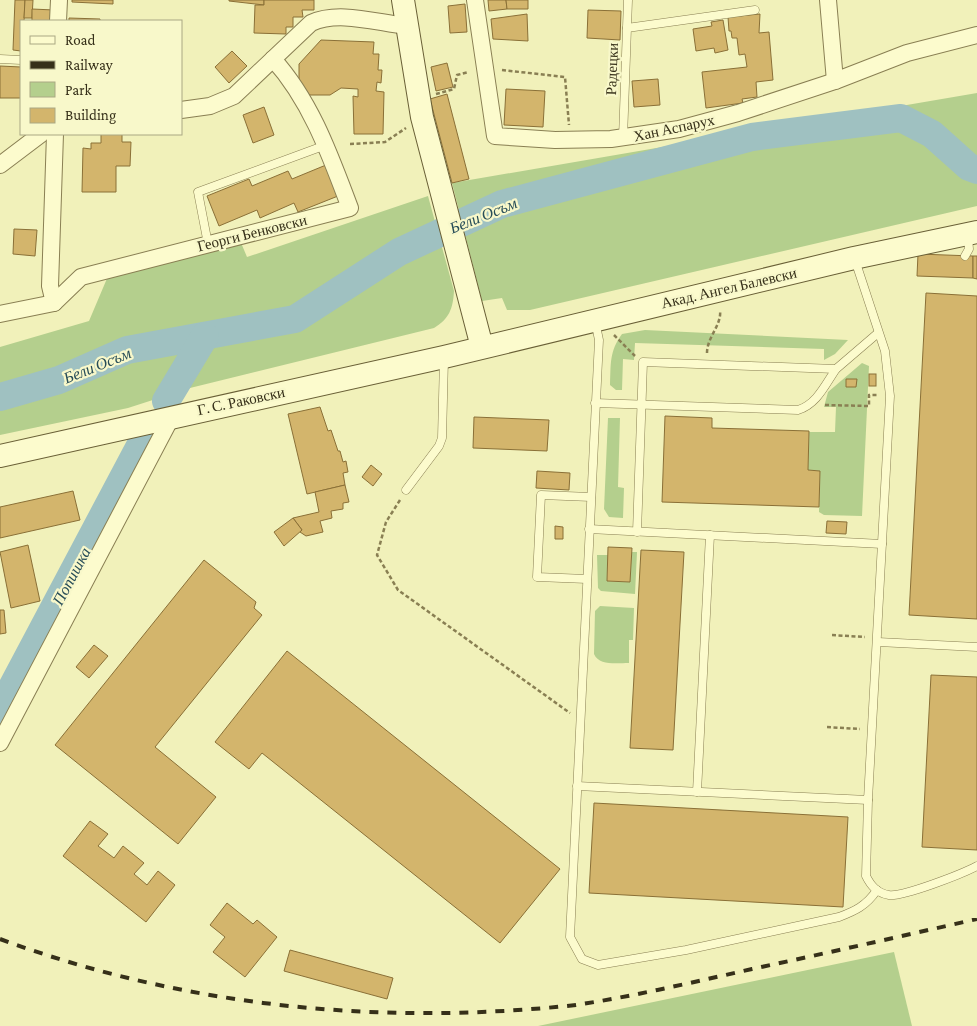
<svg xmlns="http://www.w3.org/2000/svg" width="977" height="1026" font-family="'Crimson Pro',serif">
<rect width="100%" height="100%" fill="#f1f1ba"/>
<!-- green -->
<g fill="#b4cf8d">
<path d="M977,93V206L530,310H507L502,298L482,301L452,183Z"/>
<path d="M428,196L454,291C453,309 449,319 434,328L190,388L128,408L0,435V347L89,321L111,269L239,238L247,257Z"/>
<path d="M645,330L848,340L835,354L824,360V349L635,343L634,360L623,359L622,390H616L610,385C611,364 609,352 622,334Z"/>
<path d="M862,363L869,366L862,516L824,515L819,512L820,471L808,470L809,432H835L836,407H824L828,392Z"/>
<path d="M608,418H620L618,487L624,488L623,518L609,517L604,509Z"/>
<path d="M144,439L149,445L0,740V698L104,492L138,441Z"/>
<path d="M631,552H637L635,594L601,591L598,588L597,555H608L607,581L630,582Z"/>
<path d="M600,606L634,608L633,640H629V663C617,663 599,666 594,654L595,611Z"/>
<path d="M894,952L912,1026H538Z"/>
</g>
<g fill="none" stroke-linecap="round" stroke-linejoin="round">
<!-- river -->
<g stroke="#9fc1c1" stroke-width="28">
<path d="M0,397L59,380L127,350L295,319L399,252L502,204L752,137L901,118L932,134L969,167L977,170"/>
<path d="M166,401L205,336"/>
<path d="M0,710L142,442"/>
</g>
</g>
<!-- building -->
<g fill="#d3b56c" stroke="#8a7037">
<path d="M15,0H25L24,21H21V51L13,50Z"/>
<path d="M25,0H33L32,18H24Z"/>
<path d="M72,0H113V4L72,2Z"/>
<path d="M229,0H264V5L229,1Z"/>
<path d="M264,0H314V10H302L303,17H293V27H286V34L254,33L255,5H264Z"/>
<path d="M488,0H506L507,9L489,11Z"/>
<path d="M506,0H528V9H507Z"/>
<path d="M465,4L467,32L450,33L448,6Z"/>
<path d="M32,9L54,10L53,21H32Z"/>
<path d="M588,10L621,11L620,40L587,38Z"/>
<path d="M527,14L528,41L493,39L491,19Z"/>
<path d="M760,14L759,33L769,32L773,80L756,82L757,97L742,99L743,103L706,108L702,72L747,67L745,54L739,55L737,38H732L731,31H729L728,17Z"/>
<path d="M69,18L100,19V21H69Z"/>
<path d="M723,20L728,50L715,53L714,48L696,51L693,29L712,26L711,22Z"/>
<path d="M321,40L374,42L373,54H379L378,70H382L381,83L377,82L376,91L384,92L383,134H354L353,96L358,97V89L341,88L330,95H309L299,83V64Z"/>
<path d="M232,51L247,66L229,83L215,67Z"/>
<path d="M447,63L453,87L436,91L431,67Z"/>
<path d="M0,66L21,67V98H0Z"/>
<path d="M658,79L660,105L634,107L632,81Z"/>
<path d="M506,89L545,91L543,127L504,125Z"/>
<path d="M447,94L469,179L452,183L430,99Z"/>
<path d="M264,107L274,135L253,143L243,115Z"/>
<path d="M101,134H122V142H131L130,166H116V192H82L83,148L91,149V143H101Z"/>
<path d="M326,165L338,196L298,212L294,203L260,218L257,210L219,226L207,196L249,179L252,186L288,171L292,179Z"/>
<path d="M14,229L37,230L35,256L13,254Z"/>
<path d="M918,254L973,256V278L917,276Z"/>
<path d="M973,256H977V279L973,278Z"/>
<path d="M926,293L977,296V619L909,615Z"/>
<rect x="869" y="374" width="7" height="12"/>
<path d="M846,379H857L856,387H846Z"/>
<path d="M320,407L328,431L331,430L338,451H340L343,462L346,461L348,472L343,473L345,485L307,494L288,414Z"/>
<path d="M665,416L712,418V428L809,431L808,470L820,471L819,507L662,502Z"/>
<path d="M474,417L549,420L547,451L473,448Z"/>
<path d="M371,465L382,474L373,486L362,477Z"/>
<path d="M537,471L570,473L569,490L536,488Z"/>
<path d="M345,485L349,502L343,503V509L331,511L332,518L320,521L323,532L306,536L300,532L302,530L293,518L319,512L315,492Z"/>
<path d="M73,491L80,520L0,538V507Z"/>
<path d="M293,518L302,530L284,546L274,532Z"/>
<path d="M827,521L847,522L846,534L826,533Z"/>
<path d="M555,526L563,527V539H555Z"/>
<path d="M28,545L40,601L11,608L0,552Z"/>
<path d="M608,547L632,548L630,582L607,581Z"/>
<path d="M641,550L684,552L673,750L630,748Z"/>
<path d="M204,560L256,602L254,608L262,615L155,747L216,797L178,844L55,745Z"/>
<path d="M0,610H4L6,633L0,634Z"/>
<path d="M94,645L108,656L89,678L76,667Z"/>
<path d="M287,651L560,869L500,943L262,753L249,769L215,742Z"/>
<path d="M931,675L977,677V850L922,847Z"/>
<path d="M594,803L848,817L843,907L589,893Z"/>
<path d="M90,821L108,834L98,846L114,858L123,846L144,863L134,874L147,885L158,871L175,885L146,922L63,856Z"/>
<path d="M227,903L253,924L257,920L277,937L245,977L213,952L225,937L210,925Z"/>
<path d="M290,950L393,978L387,999L284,971Z"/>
</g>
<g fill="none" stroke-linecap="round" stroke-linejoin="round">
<defs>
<g id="lane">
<path d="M627,28L755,10"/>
<path d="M0,59L21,60"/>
<path d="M623,138L628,0"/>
<path d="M208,244L198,192L326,145"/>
<path d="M965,256L969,249L968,237"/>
<path d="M595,321L599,340L570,937L582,959L598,965L686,950L839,917C855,911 866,906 877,890"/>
<path d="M595,403L798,410C817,404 825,385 836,369"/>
<path d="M406,490L439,446L442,438L444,359"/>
<path d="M589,529L882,544"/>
<path d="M637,532L643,362L836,369L878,333"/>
<path d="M587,579L537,577L541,495L591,497"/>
<path d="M878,642L977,647"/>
<path d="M577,786L868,800L890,396L885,351L855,260"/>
<path d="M697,792L710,535"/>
<path d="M868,800L866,876C871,886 877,893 889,895C903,897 962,874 977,866"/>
</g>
<g id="street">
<path d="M475,0L495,136L555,140L611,139L679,129L738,113L835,81L907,53L977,35"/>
<path d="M828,0L835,81"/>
<path d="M58,21L59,0"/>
<path d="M181,110L210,106L234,96L311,23C339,10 377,23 407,26"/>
<path d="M0,165L41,134"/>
<path d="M54,303L50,286L55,134"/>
<path d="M0,314L54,303L81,277L350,208C330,155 311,101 273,59"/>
<path d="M0,743L172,416"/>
</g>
<g id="secondary">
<path d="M403,0L422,117L482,347"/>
<path d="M0,456L444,357L854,258L977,232"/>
</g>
</defs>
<!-- lane casing -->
<use href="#lane" stroke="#897f53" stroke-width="9"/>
<!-- street casing -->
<use href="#street" stroke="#897f53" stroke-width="18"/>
<!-- secondary casing -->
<use href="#secondary" stroke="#6a6037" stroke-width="24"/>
<!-- path -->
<g stroke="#897f53" stroke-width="2.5" stroke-dasharray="4 2.5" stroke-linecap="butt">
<path d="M502,70L565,77L569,125"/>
<path d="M436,94L454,89L457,75L469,72"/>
<path d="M350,144L385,142L406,128"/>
<path d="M614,335L635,356"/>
<path d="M707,353C707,337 722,325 720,310"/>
<path d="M825,405L869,406V395H879"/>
<path d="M400,500L386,522L377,555L398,590L570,713"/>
<path d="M832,635L865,637"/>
<path d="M827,727L860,729"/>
</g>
<!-- lane -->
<use href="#lane" stroke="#fcfbcd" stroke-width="8"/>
<!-- street -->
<use href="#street" stroke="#fcfbcd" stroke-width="16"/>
<!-- secondary -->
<use href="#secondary" stroke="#fcfbcd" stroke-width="22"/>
<!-- rail -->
<path stroke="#363019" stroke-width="4" stroke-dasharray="9 9" stroke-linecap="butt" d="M0,939C185,1007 380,1026 576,1005C635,996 694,982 752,969C827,953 902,936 977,919"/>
</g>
<g text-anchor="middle" stroke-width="4.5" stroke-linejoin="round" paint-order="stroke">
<!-- street labels -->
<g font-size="15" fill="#363019" stroke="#f8f8ca">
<text transform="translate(612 69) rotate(-88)" y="5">Радецки</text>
<text transform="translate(674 128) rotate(-12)" y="5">Хан Аспарух</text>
<text transform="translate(252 233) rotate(-14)" y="5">Георги Бенковски</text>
<text transform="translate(729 288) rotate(-13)" y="5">Акад. Ангел Балевски</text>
<text transform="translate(241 401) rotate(-12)" y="5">Г. С. Раковски</text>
</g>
<!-- water labels -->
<g font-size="16" font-style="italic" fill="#274d58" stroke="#f8f8ca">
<text transform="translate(483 215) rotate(-22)" y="6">Бели Осъм</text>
<text transform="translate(97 365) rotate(-22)" y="6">Бели Осъм</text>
<text transform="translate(71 576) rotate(-62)" y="6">Попишка</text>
</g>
</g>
<!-- legend -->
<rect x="20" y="20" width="162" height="115" fill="#f8f8ca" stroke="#aaa883"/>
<rect x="30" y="36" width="25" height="8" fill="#fcfbcd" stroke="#aaa883"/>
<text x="65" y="45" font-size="15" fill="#363019">Road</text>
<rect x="30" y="61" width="25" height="8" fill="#363019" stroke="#aaa883"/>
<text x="65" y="70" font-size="15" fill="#363019">Railway</text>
<rect x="30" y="82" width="25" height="15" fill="#b4cf8d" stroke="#aaa883"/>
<text x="65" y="95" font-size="15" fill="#363019">Park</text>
<rect x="30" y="108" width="25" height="15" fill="#d3b56c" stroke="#aaa883"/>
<text x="65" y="120" font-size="15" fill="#363019">Building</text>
</svg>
